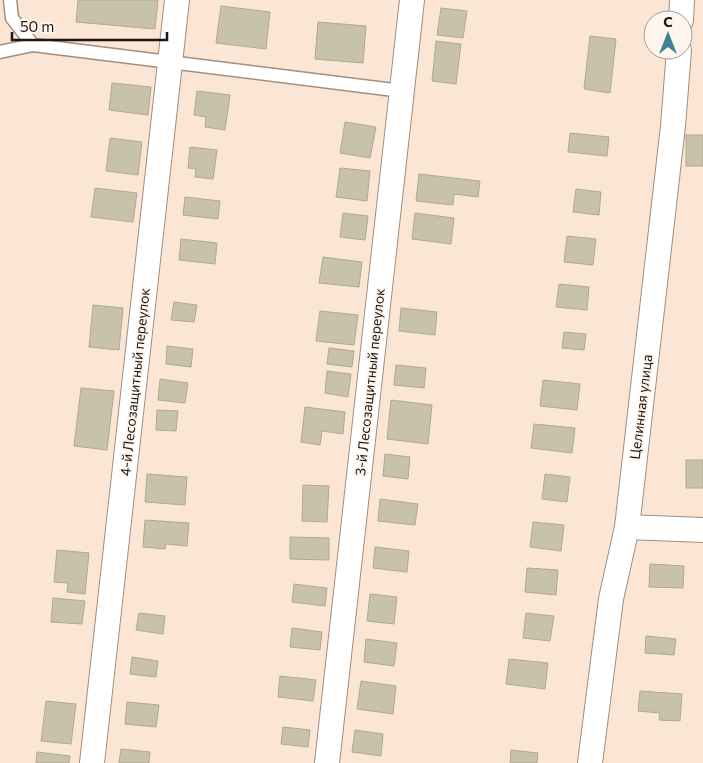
<svg xmlns="http://www.w3.org/2000/svg" width="703" height="763" font-family="Commissioner,sans-serif">
<rect width="100%" height="100%" fill="#fbe5d4"/>
<!-- building -->
<g fill="#c9c2aa" stroke="#b0a991">
<path d="M78,0H158L155,29L76,22Z"/>
<path d="M221,6L270,12L266,49L216,43Z"/>
<path d="M441,8L467,11L463,38L437,35Z"/>
<path d="M318,22L366,26L363,63L315,59Z"/>
<path d="M590,36L616,39L610,93L584,89Z"/>
<path d="M436,41L461,44L456,84L432,81Z"/>
<path d="M112,83L151,87L148,115L109,110Z"/>
<path d="M197,91L230,95L225,130L205,127L206,117L194,115Z"/>
<path d="M345,122L376,127L370,158L340,153Z"/>
<path d="M570,133L609,137L607,156L568,152Z"/>
<rect x="686" y="135" width="17" height="31"/>
<path d="M110,138L142,142L138,175L106,171Z"/>
<path d="M190,147L217,150L213,179L195,177L196,169L188,168Z"/>
<path d="M340,168L370,171L367,201L336,197Z"/>
<path d="M419,174L480,181L478,197L454,194L453,205L416,201Z"/>
<path d="M95,188L137,193L133,222L91,217Z"/>
<path d="M576,189L601,192L599,215L573,212Z"/>
<path d="M185,197L220,201L218,219L183,215Z"/>
<path d="M343,213L368,216L365,240L340,237Z"/>
<path d="M415,213L454,218L451,244L412,239Z"/>
<path d="M567,236L596,239L593,265L564,262Z"/>
<path d="M181,239L217,243L215,264L179,260Z"/>
<path d="M323,257L362,262L359,287L319,283Z"/>
<path d="M559,284L589,287L587,310L556,307Z"/>
<path d="M174,302L197,305L194,322L171,320Z"/>
<path d="M93,305L123,308L119,350L89,347Z"/>
<path d="M401,308L437,312L435,335L399,331Z"/>
<path d="M320,311L358,315L354,345L316,341Z"/>
<path d="M564,332L586,334L584,350L562,348Z"/>
<path d="M167,346L193,349L191,367L166,364Z"/>
<path d="M329,348L354,351L352,367L327,364Z"/>
<path d="M396,365L426,368L424,388L394,385Z"/>
<path d="M327,371L351,374L348,397L325,393Z"/>
<path d="M160,379L188,383L185,403L158,400Z"/>
<path d="M543,380L580,384L577,410L540,406Z"/>
<path d="M81,388L114,391L107,450L74,446Z"/>
<path d="M391,400L432,405L428,444L387,439Z"/>
<path d="M305,407L345,412L343,434L322,431L320,445L301,442Z"/>
<path d="M157,410L178,411L176,431L156,430Z"/>
<path d="M534,424L575,428L572,453L531,448Z"/>
<path d="M385,454L410,457L408,479L383,476Z"/>
<rect x="686" y="460" width="17" height="28"/>
<path d="M147,474L187,477L185,505L145,502Z"/>
<path d="M545,474L570,477L567,502L542,499Z"/>
<path d="M303,485L329,486L327,522L302,521Z"/>
<path d="M380,499L418,504L415,525L378,521Z"/>
<path d="M145,520L189,523L187,546L166,544L165,549L143,547Z"/>
<path d="M533,522L564,525L561,551L530,547Z"/>
<path d="M290,537L329,538V560L290,559Z"/>
<path d="M375,547L409,551L407,572L373,568Z"/>
<path d="M57,550L89,553L85,594L67,592L68,583L54,582Z"/>
<path d="M650,564L684,566L683,588L649,587Z"/>
<path d="M527,568L558,570L556,595L525,592Z"/>
<path d="M294,584L327,588L325,606L292,602Z"/>
<path d="M370,594L397,597L394,624L367,621Z"/>
<path d="M53,598L85,601L82,624L51,622Z"/>
<path d="M139,613L165,616L163,634L136,630Z"/>
<path d="M526,613L554,616L550,641L523,638Z"/>
<path d="M292,628L322,632L320,650L290,647Z"/>
<path d="M646,636L676,639L674,655L645,653Z"/>
<path d="M366,639L397,643L394,666L364,662Z"/>
<path d="M132,657L158,661L156,677L130,674Z"/>
<path d="M509,659L548,663L545,689L506,684Z"/>
<path d="M280,676L316,680L313,701L278,697Z"/>
<path d="M361,681L396,686L393,714L357,709Z"/>
<path d="M640,691L682,694L680,721L659,720L660,713L638,711Z"/>
<path d="M46,701L76,704L71,744L41,741Z"/>
<path d="M127,702L159,705L156,727L125,724Z"/>
<path d="M283,727L310,730L308,747L281,744Z"/>
<path d="M355,730L383,734L381,756L352,752Z"/>
<path d="M121,749L150,752L149,763H119Z"/>
<path d="M511,750L538,753L537,763H510Z"/>
<path d="M37,752L70,756L69,763H36Z"/>
</g>
<g fill="none" stroke-linecap="round" stroke-linejoin="round">
<defs>
<g id="lane">
<path d="M10,0L12,18L33,45"/>
<path d="M0,52L33,45L402,91"/>
</g>
<g id="street">
<path d="M681,20L682,0"/>
<path d="M627,527L703,530"/>
<path d="M92,763L177,0"/>
<path d="M327,763L412,0"/>
<path d="M590,763L611,599L627,527L673,126L679,50"/>
</g>
</defs>
<!-- lane casing -->
<use href="#lane" stroke="#a38e7e" stroke-width="15"/>
<!-- street casing -->
<use href="#street" stroke="#a38e7e" stroke-width="26"/>
<!-- lane -->
<use href="#lane" stroke="#fff" stroke-width="12"/>
<!-- street -->
<use href="#street" stroke="#fff" stroke-width="24"/>
</g>
<g text-anchor="middle" stroke-width="4" stroke-linejoin="round" paint-order="stroke">
<!-- street labels -->
<g font-size="14" fill="#1f1711" stroke="#fef5ee">
<text transform="translate(135 382) rotate(-84)" y="5">4-й Лесозащитный переулок</text>
<text transform="translate(370 382) rotate(-84)" y="5">3-й Лесозащитный переулок</text>
<text transform="translate(641 407) rotate(-83)" y="5">Целинная улица</text>
</g>
</g>
<!-- north arrow -->
<g transform="translate(668 35)"><circle r="24" fill="#fef5ee" stroke="#a59c96"/>
<path d="M0-4L9 19L0 12L-9 19Z" fill="#408094"/>
<text y="-8" font-size="14" font-weight="bold" text-anchor="middle" fill="#1f1711">С</text>
</g>
<!-- scale -->
<path d="M12 32v8h155v-8" fill="none" stroke="#1f1711" stroke-width="2.5"/>
<text x="20" y="32" font-size="15" fill="#1f1711" stroke="#fef5ee" stroke-width="4" paint-order="stroke">50 m</text>
</svg>
